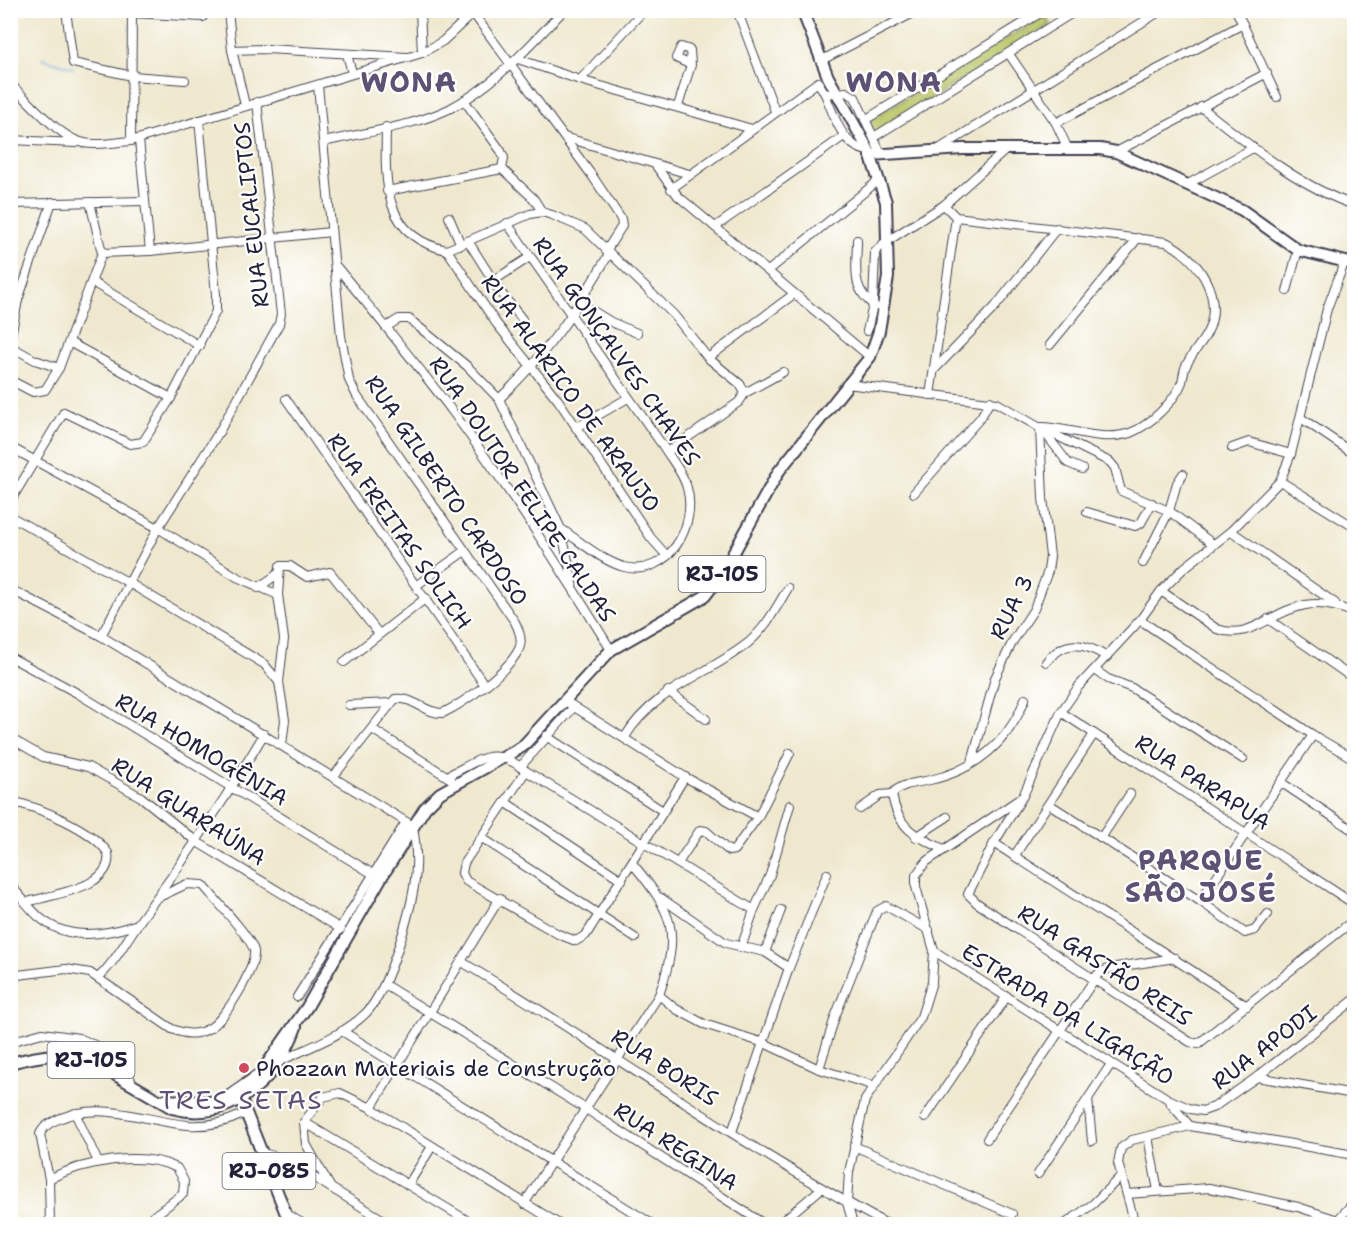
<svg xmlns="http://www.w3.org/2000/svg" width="1365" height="1235" font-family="'Shantell Sans',sans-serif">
<defs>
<pattern id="park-crowns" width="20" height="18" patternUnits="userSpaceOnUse" patternTransform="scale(1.5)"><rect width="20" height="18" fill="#b9c668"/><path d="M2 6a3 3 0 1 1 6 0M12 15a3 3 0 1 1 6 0" fill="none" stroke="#9faa5b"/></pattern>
</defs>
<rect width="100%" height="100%" fill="#fff"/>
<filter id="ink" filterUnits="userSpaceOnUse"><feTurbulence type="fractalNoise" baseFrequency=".0167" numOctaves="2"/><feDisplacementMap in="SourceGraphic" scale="12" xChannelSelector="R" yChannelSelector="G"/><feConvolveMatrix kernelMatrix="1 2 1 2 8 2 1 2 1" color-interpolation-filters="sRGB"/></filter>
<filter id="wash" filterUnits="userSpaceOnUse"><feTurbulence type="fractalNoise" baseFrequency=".008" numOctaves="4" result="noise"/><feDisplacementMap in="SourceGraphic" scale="24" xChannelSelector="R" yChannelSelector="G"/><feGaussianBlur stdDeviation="1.35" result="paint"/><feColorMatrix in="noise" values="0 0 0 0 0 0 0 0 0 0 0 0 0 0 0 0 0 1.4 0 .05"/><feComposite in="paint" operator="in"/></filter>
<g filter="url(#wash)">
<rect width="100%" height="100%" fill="#efe8ce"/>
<!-- park -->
<path fill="url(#park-crowns)" stroke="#6e7452" stroke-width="1.5" d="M1046,15L1051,25L874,134L868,120Z"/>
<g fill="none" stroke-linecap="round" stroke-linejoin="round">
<!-- stream -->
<path stroke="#66a3d8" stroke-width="1.5" d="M42,58L74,68"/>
</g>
</g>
<g filter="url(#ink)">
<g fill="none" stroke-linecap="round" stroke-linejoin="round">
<defs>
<g id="minor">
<path d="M66,10L73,63L132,76L185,80"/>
<path d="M78,10L203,17"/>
<path d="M228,10L232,50L245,105"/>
<path d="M420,10L422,53"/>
<path d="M737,10L775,111"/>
<path d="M1236,10L1277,97"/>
<path d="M473,13L593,177L621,219L622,226L606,251"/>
<path d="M232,50L267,49L407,57"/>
<path d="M347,54L352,73"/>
<path d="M1009,54L1056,123L1067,147"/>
<path d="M518,59L580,80L752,129"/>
<path d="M820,61L919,10"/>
<path d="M580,80L644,10"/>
<path d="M10,84C30,101 59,138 84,143C99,146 116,142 131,141L422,53L443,41L476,10"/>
<path d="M318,85L341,336L349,380L357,396L515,622C519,630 523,641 519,649C508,672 465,702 443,713C425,714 413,696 395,699L333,777"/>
<path d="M464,100L501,151L504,158L502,169L534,199L542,212"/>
<path d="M678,106L691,65L690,50L681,47L676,58L691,65"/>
<path d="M1201,107C1247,143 1298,186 1354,205"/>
<path d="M865,120L1045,10"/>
<path d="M1056,123L1243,24"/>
<path d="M386,127C385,181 382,237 447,250"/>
<path d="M564,137L689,174"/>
<path d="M874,137L1077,10"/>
<path d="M10,140L76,143"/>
<path d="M139,140L150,251"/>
<path d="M131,141L132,12"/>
<path d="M324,142C365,132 411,127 449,109C495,86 529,46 564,10"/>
<path d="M939,149L1162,10"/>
<path d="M869,151C842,148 834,115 825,94L846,92L855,97L881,154"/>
<path d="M1116,152L1267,73"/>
<path d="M656,166L678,196L870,357"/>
<path d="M1188,184L1253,148"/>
<path d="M671,189L818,82L825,94"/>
<path d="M387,191L502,169"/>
<path d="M90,202L102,253"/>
<path d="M10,204L145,201"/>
<path d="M944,205L956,217L1166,242C1198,257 1225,297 1207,333C1201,345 1190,355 1185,368C1184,372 1183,377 1182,382C1175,401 1149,426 1130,433C1100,443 1070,427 1040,427"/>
<path d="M449,217L461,245"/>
<path d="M507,223L667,452C674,463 684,475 687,488C698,525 668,578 624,567C602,561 580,541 561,529"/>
<path d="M715,227L844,136"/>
<path d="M857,240C857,268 850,289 875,306"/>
<path d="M889,240L944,205L1008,148"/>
<path d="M468,241L501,293L522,319"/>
<path d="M447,250L530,214L542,212L552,215L585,229L674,315L708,358L740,384L745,393"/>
<path d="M447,250L496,323L558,400L651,538L667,556"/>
<path d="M1344,263L1327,309L1291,454L1280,481L1231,531L1184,568L1161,591L1140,620L1079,686L1061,712L1023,796L994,843L968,894L977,903L1190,1042L1198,1044L1354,920"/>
<path d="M336,266C376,315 417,364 455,415C511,491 562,570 611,650"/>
<path d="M768,271L879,180"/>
<path d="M493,281L530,257"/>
<path d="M92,282L200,346"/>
<path d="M1287,291L1298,250"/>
<path d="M10,298L18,300L52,202"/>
<path d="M580,303L611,322L637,333"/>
<path d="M386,327L399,319H409L467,366L499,399L561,529L573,583"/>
<path d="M867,331L873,305L875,252L883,244"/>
<path d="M10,341L18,300"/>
<path d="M69,342L171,398"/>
<path d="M1050,345L1138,238"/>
<path d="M10,346L35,360L59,368"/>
<path d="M708,358L794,294"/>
<path d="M935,369L995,307L1057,228"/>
<path d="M10,380L33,392L45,390L59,368L102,253L150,251L331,232"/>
<path d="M847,384L997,403L1042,429L1068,463L1082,469"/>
<path d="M930,395L956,217"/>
<path d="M286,399L484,684"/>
<path d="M499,399C550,351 574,313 609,254"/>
<path d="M1301,418L1354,454"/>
<path d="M576,428L628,398"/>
<path d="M1043,429L1110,462L1115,468L1121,491L1169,511L1213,544"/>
<path d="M10,447L158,528L237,577L278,595"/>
<path d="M1232,448L1249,442L1291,454"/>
<path d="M667,452L739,402L745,393L783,372"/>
<path d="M1280,481L1354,527"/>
<path d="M914,493L981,417L990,401"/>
<path d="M10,502L64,412L130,444L143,442L171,398L216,311V294L199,120"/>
<path d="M1087,512L1135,526L1141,523L1152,503"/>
<path d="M10,516L129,583L264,664L279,682"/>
<path d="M1231,531L1335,603"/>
<path d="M1143,563L1169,511L1177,483L1183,474"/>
<path d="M417,585L465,551"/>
<path d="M258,588L279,573"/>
<path d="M10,589L101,636L413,826C415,839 417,853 416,867C415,901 390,988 366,1013C343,1036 307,1048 278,1062"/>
<path d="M1161,591L1217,629C1264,646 1284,581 1354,613"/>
<path d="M1268,619L1354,679"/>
<path d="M1140,620L1313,735L1354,759"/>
<path d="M101,636L158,528L219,432L279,324L281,314L257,102"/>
<path d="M10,657L77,693L373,874"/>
<path d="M344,662L426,598"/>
<path d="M1046,662C1065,639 1084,642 1107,657"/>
<path d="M1095,670L1108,679L1132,688L1243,759"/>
<path d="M668,691L706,719"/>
<path d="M565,701L685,777L758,817"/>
<path d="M349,705L391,703"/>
<path d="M1061,712L1354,904"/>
<path d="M372,729L451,779"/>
<path d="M546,736L663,811"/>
<path d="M625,737C654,689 706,676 748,643C766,628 776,608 788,588"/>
<path d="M10,738L43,757L88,767L141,797L197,842L341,929"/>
<path d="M282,745L285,720L279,682L284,639L278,595L280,566H290L307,577L330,572L379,634"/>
<path d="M972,762L995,678L1013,641L1034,609L1048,571L1050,556L1043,498L1040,427"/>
<path d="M520,767L574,707"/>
<path d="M526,771L464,863L462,873L466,881L558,934L576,941L586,935L685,777"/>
<path d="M447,776C481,760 493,744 526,771L754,910L741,948"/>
<path d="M1282,783L1354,831"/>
<path d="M10,801C39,807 92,829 108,853C114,888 53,894 27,902"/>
<path d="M505,802L622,880"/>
<path d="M1049,804L1200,901L1245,933L1255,930L1268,914"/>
<path d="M860,809L880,795L892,794"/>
<path d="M916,837L947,817"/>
<path d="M482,838L635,938"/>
<path d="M1101,838L1130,794"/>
<path d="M994,843L1247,1006"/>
<path d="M944,849C916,837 897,828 892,794C902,783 917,783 930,780C975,770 1009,742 1025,699"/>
<path d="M1015,855L1094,734"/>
<path d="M678,863L700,830L706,831L729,851L734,850L758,817L790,753"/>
<path d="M10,885C20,895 29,908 39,917C68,942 105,935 138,924"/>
<path d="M661,898L726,943L765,952L789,968"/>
<path d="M1200,901L1313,735"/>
<path d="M754,910L770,875L790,805"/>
<path d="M934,951L1168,1099L1191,1109L1203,1111L1214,1107L1257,1077L1354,1000"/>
<path d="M765,952L781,910"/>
<path d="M462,962C605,1047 740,1146 887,1224"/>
<path d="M10,976L66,969L90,973L172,1029C185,1034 195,1036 208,1029C224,1022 256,968 254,951C253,940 212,896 203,885L187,884L157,898"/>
<path d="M99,977C118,959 127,938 142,918C186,858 226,798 264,734"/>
<path d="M385,985L586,1109L764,1224"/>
<path d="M659,995L676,1009L704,1024L764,1043L819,1069L872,1085"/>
<path d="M297,997L406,822"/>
<path d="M342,1031L652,1224"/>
<path d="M10,1042L42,1033L79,1038L108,1051L124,1063L132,1083"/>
<path d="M819,1069L835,1017L877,911L886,906L929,930"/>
<path d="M1257,1077L1354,1094"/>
<path d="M1088,1099L1092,1141"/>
<path d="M1171,1104L1190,1126L1354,1155"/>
<path d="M371,1108L500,898"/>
<path d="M75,1113L98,1162"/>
<path d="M925,1118L1007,996"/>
<path d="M304,1122L473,1224"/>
<path d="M732,1132L789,968L827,874"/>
<path d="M1148,1137L1158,1191"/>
<path d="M987,1139L1098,974L1110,968L1175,958"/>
<path d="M854,1146L1012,1214"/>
<path d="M262,1153L282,1158L390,1224"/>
<path d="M1038,1174L1111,1064"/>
<path d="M49,1179C82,1162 142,1150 177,1168L184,1181L183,1194L143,1224"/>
<path d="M408,1185L431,1148"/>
<path d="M331,1188L306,1144L304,1122L323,1097L340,1093L371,1108L559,1224"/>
<path d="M1127,1194L1209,1188L1298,1207L1338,1220"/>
<path d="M524,1204L659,995C681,931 674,914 633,864"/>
<path d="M286,1214L304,1224"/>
<path d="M50,1224L49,1179L40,1134C44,1125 52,1122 61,1118C103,1101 144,1121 188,1125C206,1126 225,1123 241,1115"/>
<path d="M779,1224L822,1188"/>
<path d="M853,1224L847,1203L849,1172L865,1100L921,1017L932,982L934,951L916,887V875L926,862L1021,798"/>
<path d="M1065,1224L1093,1204L1122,1175"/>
<path d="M1135,1224L1118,1163L1121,1148L1132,1140L1190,1126"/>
<path d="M1334,1224L1354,1202"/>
</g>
<g id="major">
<path d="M870,155L963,149H1100L1116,152L1242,210L1298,250L1354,264"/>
<path d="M10,1063C38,1056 60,1051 88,1059L172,1108C231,1124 277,1079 296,1027"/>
<path d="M163,1100L212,1102L224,1099L260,1074L307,1007L381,878L425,808L440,793L522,747L611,650L705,596L723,572L779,471L870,357L879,331L888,277L886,202L869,151L828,77L802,10"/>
<path d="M241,1100L290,1224"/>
</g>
</defs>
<!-- minor casing -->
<use href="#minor" stroke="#414051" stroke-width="10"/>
<!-- major casing -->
<use href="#major" stroke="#414051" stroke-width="14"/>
<!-- minor -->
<use href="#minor" stroke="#fff" stroke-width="8"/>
<!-- major -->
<use href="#major" stroke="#fff" stroke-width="10"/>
</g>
</g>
<!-- markers -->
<circle fill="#d1495b" stroke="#fff" stroke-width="2" cx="244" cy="1068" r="6"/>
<g text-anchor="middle" stroke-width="4.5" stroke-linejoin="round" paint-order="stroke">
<!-- shield labels -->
<g fill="#fff" stroke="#646476" stroke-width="1.5">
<rect x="678.5" y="556" width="87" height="36" rx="4.5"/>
<rect x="47.5" y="1042" width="87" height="36" rx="4.5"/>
<rect x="222.5" y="1153" width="93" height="36" rx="4.5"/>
</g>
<g font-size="21" font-weight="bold" fill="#22223b">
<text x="722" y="581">RJ-105</text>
<text x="91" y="1067">RJ-105</text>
<text x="269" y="1178">RJ-085</text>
</g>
<!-- street labels -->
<g font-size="22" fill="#22223b" stroke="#fff">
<text transform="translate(251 215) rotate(-96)" y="8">RUA EUCALIPTOS</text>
<text transform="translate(617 351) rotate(55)" y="8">RUA GONÇALVES CHAVES</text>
<text transform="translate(571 393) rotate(54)" y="8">RUA ALARICO DE ARAUJO</text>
<text transform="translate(523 489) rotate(56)" y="8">RUA DOUTOR FELIPE CALDAS</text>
<text transform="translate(447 490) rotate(56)" y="8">RUA GILBERTO CARDOSO</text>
<text transform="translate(400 531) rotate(55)" y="8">RUA FREITAS SOLICH</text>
<text transform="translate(1011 607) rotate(-63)" y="8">RUA 3</text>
<text transform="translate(202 749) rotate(31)" y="8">RUA HOMOGÊNIA</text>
<text transform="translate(1203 782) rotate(33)" y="8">RUA PARAPUA</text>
<text transform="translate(189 811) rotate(33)" y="8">RUA GUARAÚNA</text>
<text transform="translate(1105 965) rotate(33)" y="8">RUA GASTÃO REIS</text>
<text transform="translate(1068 1014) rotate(32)" y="8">ESTRADA DA LIGAÇÃO</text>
<text transform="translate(1264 1047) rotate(-37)" y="8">RUA APODI</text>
<text transform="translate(665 1067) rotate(33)" y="8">RUA BORIS</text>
<text transform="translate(676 1146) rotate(33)" y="8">RUA REGINA</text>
</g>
<!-- poi labels -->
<g font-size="22" fill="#22223b" stroke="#fff" text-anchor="start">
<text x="256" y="1076">Phozzan Materiais de Construção</text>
</g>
<!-- quarter labels -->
<g font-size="26" letter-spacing="1.5" fill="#5e5274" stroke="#fff">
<text x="241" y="1109">TRES SETAS</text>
</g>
<!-- district labels -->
<g font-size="28" font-weight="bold" letter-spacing="1.5" fill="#5e5274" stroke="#fff">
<text x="409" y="92">WONA</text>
<text x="894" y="92">WONA</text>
<text x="1201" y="870">PARQUE<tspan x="1201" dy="32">SÃO JOSÉ</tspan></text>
</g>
</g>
<!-- margin -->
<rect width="1365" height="1235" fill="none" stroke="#fff" stroke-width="36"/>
</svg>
